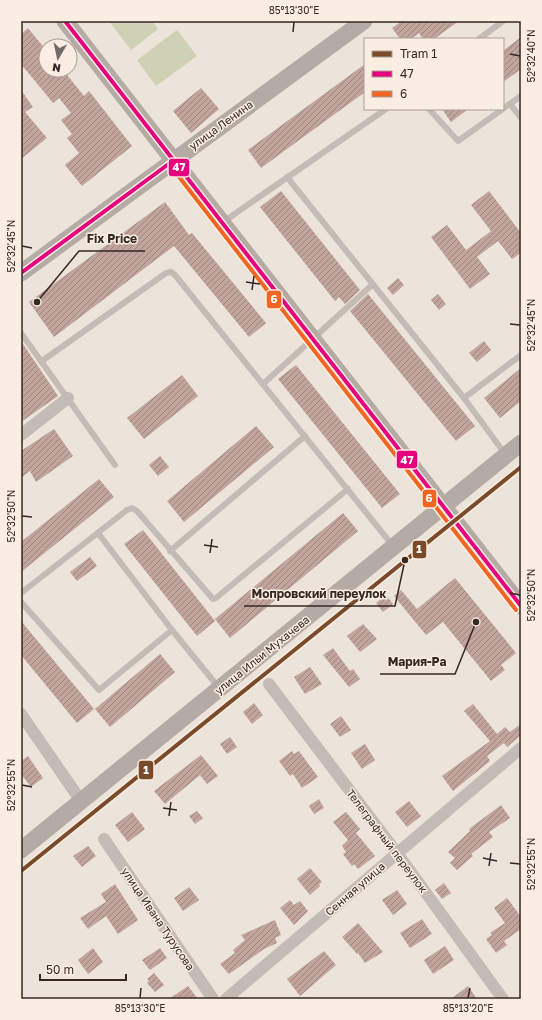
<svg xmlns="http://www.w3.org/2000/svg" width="542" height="1020" font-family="'Golos Text',sans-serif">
<defs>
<pattern id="building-hatch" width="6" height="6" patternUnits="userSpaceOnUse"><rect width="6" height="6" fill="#c1a49c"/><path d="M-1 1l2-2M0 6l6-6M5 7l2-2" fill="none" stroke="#9e867f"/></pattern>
</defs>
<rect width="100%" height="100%" fill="#ece3db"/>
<!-- green -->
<g fill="#ced1b4">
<path d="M109,21H152L158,29L131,50Z"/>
<path d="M177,30L197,56L156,86L137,60Z"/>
</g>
<!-- building -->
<g fill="url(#building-hatch)">
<path d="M402,21H459L434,39H423L419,33L411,39H400L392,28Z"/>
<path d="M28,28L46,50V70H63L84,96L89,91L132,146L82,186L65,165L79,153L67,138L72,134L61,120L71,113L59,98L53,103L21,64V34Z"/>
<path d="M521,37V69L503,82V51Z"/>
<path d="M365,64V92L261,168L248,150Z"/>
<path d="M201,88L219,109L191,133L173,111Z"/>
<path d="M21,90L33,107L25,112L47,138L21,159Z"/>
<path d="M442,109H468L451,122Z"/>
<path d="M281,191L360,290L345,304L339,297L335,301L260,207Z"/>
<path d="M489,191L521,233V253L512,259L498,241L477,257L490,274L470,289L431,237L447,225L466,250L491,231L471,205Z"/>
<path d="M165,202L189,235L192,233L266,323L249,337L174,246L54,337L29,302Z"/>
<path d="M398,278L404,285L393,295L387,288Z"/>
<path d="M368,294L475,426L456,441L350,311Z"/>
<path d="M438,294L446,304L439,310L431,300Z"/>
<path d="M21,341L58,396L21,422Z"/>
<path d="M484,341L491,350L477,362L469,353Z"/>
<path d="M296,365L400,494L382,508L278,379Z"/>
<path d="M521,368V401L500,418L484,398Z"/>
<path d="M182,375L198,396L144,439L127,418Z"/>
<path d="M256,426L274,447L184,522L167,501Z"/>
<path d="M54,429L73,456L36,482L30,471L21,478V451Z"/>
<path d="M160,456L169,467L158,476L149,465Z"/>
<path d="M99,479L114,497L21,572V542Z"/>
<path d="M343,513L358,531L230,638L215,619Z"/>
<path d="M143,530L215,621L197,636L124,544Z"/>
<path d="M90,557L97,566L77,581L70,572Z"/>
<path d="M455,578L516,653L501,665L505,670L491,681L443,622L426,635L394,596L401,590L417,609Z"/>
<path d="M386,595L393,604L383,612L376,603Z"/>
<path d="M21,621L94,709L77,723L21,655Z"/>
<path d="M363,624L377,639L360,652L347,636Z"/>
<path d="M333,648L350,671L353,669L360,679L349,687L323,655Z"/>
<path d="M160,654L175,672L110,727L95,709Z"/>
<path d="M310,667L322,684L305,694L294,677Z"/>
<path d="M254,703L263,715L252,724L243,712Z"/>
<path d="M473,704L497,734L505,727L510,732L521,724V735L507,747L504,743L487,756L490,761L453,791L442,776L490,741L464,711Z"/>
<path d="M341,716L351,730L340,737L330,724Z"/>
<path d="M230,737L237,747L227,754L220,744Z"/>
<path d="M365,744L375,760L362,769L351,753Z"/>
<path d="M292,751L294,754L299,751L318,777L302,788L293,774L290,776L279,761Z"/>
<path d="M201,755L218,776L207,784L200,775L165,804L154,791Z"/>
<path d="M28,756L43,778L31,787L21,774V761Z"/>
<path d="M319,799L324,808L314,814L309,806Z"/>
<path d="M409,801L421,816L407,827L395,812Z"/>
<path d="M501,805L510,818L489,832L493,837L471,854L473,856L457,870L450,863L455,858L448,852L470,831L469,829Z"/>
<path d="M197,811L203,818L195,824L189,816Z"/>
<path d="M132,812L145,829L128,842L115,825Z"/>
<path d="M346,812L360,829L356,833L375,856L358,869L354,864L352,866L343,854L346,852L342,846L348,840L333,822Z"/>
<path d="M88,846L96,856L82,867L73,856Z"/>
<path d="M310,868L322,882L319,884L320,886L310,895L297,879Z"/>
<path d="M444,883L451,893L442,899L435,890Z"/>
<path d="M115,884L138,920L118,934L106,916L88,929L80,918L106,902L101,894Z"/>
<path d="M189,887L199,900L183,911L174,898Z"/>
<path d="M397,890L407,904L393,915L382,900Z"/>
<path d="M507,898L521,917V929L504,941L507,945L496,953L486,939L492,935L490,933L505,923L494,908Z"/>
<path d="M290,900L294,905L300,901L308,911L294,925L280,908Z"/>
<path d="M422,919L432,934L410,948L400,933Z"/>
<path d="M275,920L281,935L275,938L277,943L264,949L229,974L220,964L235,953L233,950L245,940L241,935Z"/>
<path d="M358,923L383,952L365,963L358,953L357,954L342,937Z"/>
<path d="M445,946L454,960L433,974L424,960Z"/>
<path d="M93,948L103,962L88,974L78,960Z"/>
<path d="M160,948L167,958L150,970L142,960Z"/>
<path d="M324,951L336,965L300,996L287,979Z"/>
<path d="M154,973L164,985L155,992L147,983L149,981L147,979Z"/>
<path d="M188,986L198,999H169Z"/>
<path d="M468,986L477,999H451Z"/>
</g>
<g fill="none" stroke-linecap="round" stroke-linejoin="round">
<!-- lane -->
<g stroke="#c4bbb5" stroke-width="6">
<path d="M479,39L503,21"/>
<path d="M510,104L521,118"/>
<path d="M429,109L458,141L521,96"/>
<path d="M287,177L464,398L505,454"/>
<path d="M223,222L386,109"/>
<path d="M21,333L115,465"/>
<path d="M42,361L166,273L171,272L175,275L393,546"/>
<path d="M263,384L373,284"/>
<path d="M464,398L521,355"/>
<path d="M98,533L172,630L219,688"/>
<path d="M170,551L305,436"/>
<path d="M21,593L127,510L132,508L137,511L213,599L216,598L348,489"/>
<path d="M21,602L99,690L172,630"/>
</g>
<!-- street -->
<g stroke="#c4bbb5" stroke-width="12">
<path d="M21,435L68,398"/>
<path d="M269,684L397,853L503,999"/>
<path d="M21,714L81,801"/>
<path d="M104,839L213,999"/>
<path d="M226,999L521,748"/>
</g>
<!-- secondary -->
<g stroke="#b5aba5" stroke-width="17">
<path d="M65,21L521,606"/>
<path d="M21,273L364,21"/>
<path d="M21,850L521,443"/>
</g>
<defs>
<g id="bus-1">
<path d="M65,21L521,606"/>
<path d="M21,273L174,160"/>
</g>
<path id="bus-2" d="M169,164L516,610"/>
</defs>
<!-- bus-1 casing -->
<use href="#bus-1" stroke="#faede1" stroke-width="7"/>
<!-- bus-2 casing -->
<use href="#bus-2" stroke="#faede1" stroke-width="7"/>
<!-- bus-1 -->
<use href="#bus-1" stroke="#e5007d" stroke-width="4"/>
<!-- bus-2 -->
<use href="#bus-2" stroke="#f26522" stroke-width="4"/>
<defs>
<path id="tram-1" d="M21,871L521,467"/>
</defs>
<!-- tram-1 casing -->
<use href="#tram-1" stroke="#faede1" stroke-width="7"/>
<!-- tram-1 -->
<use href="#tram-1" stroke="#7a4b2a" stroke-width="4"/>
</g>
<!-- ticks -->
<path fill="none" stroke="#342824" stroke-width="1.5" d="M293,32L294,22M510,54L520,56M22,246L32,248M246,282L260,284M252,290L254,276M510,324L520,325M22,516L32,517M204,545L218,547M210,553L212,539M510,593L520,595M22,785L32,787M163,808L177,810M169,816L171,802M483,858L497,861M510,863L520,864M489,866L491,853M140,998L141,988M468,998L470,988"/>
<g text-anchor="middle" stroke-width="3" stroke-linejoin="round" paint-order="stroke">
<!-- street labels -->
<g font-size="11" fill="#342824" stroke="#faede1">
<text transform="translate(221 125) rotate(-36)" y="4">улица Ленина</text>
<text transform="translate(262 655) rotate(-39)" y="4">улица Ильи Мухачева</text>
<text transform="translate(387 841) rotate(53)" y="4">Телеграфный переулок</text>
<text transform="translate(355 889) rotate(-41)" y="4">Сенная улица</text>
<text transform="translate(158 919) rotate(56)" y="4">улица Ивана Турусова</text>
</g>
</g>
<!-- callouts -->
<path fill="none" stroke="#342824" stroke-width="1.5" d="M37 302L79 251H145M405 560L395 606H244M476 622L455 674H380"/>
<g fill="#342824" stroke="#faede1" stroke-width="1.5">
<circle cx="37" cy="302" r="4"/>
<circle cx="405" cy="560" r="4"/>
<circle cx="476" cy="622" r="4"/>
</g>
<g font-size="12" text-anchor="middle" font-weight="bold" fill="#342824" stroke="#faede1" stroke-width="3" stroke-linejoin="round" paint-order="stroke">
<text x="112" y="243">Fix Price</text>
<text x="319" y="598">Мопровский переулок</text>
<text x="417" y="666">Мария-Ра</text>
</g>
<g stroke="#faede1" stroke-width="1.5">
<rect x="168" y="158" width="22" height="19" rx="4" fill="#e5007d"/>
<rect x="266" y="290" width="16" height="19" rx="4" fill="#f26522"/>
<rect x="396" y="450" width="22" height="19" rx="4" fill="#e5007d"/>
<rect x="422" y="489" width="15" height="19" rx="4" fill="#f26522"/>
<rect x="412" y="540" width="15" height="19" rx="4" fill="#7a4b2a"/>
<rect x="138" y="760" width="16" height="20" rx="4" fill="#7a4b2a"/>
</g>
<g font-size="11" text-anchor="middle" font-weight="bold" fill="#fff">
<text x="179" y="171">47</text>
<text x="274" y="303">6</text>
<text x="407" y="464">47</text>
<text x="429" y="502">6</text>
<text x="419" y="553">1</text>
<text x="146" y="774">1</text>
</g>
<!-- border -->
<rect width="542" height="1020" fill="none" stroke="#faede1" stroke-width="44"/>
<!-- legend -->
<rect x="364" y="38" width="140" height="72" fill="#faede1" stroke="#ab9e95"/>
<rect x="372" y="51" width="20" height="6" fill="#7a4b2a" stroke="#ab9e95"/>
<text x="400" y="58" font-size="12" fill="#342824">Tram 1</text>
<rect x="372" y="71" width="20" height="6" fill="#e5007d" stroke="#ab9e95"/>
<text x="400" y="78" font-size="12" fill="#342824">47</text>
<rect x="372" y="91" width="20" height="6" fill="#f26522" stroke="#ab9e95"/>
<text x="400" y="98" font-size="12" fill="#342824">6</text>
<!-- north arrow -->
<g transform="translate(58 58) rotate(189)"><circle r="19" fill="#faede1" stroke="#ab9e95"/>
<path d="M0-3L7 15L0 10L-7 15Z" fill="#746964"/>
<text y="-6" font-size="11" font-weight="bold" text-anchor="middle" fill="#342824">N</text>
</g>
<!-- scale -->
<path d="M40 974v6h86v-6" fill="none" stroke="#342824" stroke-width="2"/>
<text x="46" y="974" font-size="12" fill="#342824" stroke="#faede1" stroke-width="3" paint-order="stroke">50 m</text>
<rect x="22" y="22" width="498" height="976" fill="none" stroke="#342824" stroke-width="1.5"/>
<g font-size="10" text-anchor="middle" fill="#342824">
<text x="294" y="14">85°13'30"E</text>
<text transform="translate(531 56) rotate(-90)" y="4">52°32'40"N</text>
<text transform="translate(11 246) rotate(-90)" y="4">52°32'45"N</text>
<text transform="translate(531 325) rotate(-90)" y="4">52°32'45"N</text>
<text transform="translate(11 516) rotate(-90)" y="4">52°32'50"N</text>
<text transform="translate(531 595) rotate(-90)" y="4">52°32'50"N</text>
<text transform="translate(11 785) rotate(-90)" y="4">52°32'55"N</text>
<text transform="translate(531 864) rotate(-90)" y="4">52°32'55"N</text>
<text x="140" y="1012">85°13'30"E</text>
<text x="468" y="1012">85°13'20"E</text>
</g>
</svg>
